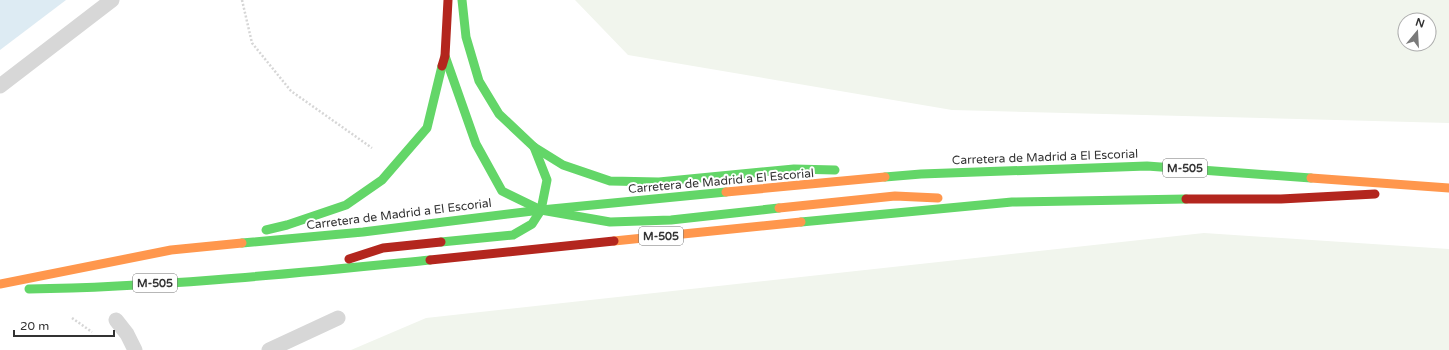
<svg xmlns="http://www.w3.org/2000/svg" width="1449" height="350" font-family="'Varela Round',sans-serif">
<rect width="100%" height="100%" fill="#fff"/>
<!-- green -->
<g fill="#f1f5ed" fill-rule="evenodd">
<path d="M575,0H1449V123L952,110L628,55ZM1405,20H1429V44H1405Z"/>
<path d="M1204,233L1449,249V350H351L426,318Z"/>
</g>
<!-- water -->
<path fill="#ddebf3" d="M0,0H66L0,50Z"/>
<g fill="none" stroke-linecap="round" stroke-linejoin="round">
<!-- path -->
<g stroke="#d6d6d6" stroke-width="2.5" stroke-dasharray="2 2" stroke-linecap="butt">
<path d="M242,0L252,43L291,91L372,148"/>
<path d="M72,318L92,332"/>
</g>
<!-- lane -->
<g stroke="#d7d7d7" stroke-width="15">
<path d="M0,86L112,0"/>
<path d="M116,320L127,334L135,350"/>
<path d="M269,350L338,318"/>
</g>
<!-- fast -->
<g stroke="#63d668" stroke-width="9">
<path d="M462,0L466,37L479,81L499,114L534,147L563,165L610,181L659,182L794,169L835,170"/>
<path d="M445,56L476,144L502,191L541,210L610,222L671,220L779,208"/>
<path d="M885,177L921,174L1147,166L1311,178"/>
<path d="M801,222L1012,202L1186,199"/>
<path d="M266,230L287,225L346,205L382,180L427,128L442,66"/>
<path d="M441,242L513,235L532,224L541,210L547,180L534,147"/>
<path d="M242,243L363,232L541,210L726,192"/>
<path d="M29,289C163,287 297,273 430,260"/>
</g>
<!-- slow -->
<g stroke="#ff974d" stroke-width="9">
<path d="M1311,178L1449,188"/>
<path d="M726,192L885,177"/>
<path d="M779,208L895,196L938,198"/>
<path d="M614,241L801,222"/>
<path d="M0,284L171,250L242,243"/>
</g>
<!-- jam -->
<g stroke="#b3261e" stroke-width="9">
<path d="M442,66L445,56L448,0"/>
<path d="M1186,199H1281L1375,194"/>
<path d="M349,259L383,248L441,242"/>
<path d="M430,260L614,241"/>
</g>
</g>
<g text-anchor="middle" stroke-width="4" stroke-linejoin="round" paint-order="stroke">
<!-- shield labels -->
<g fill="#fff" stroke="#707070" stroke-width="1">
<rect x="1163" y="159" width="44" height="18" rx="3"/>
<rect x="639" y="227" width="44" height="18" rx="3"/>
<rect x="133" y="274" width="44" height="18" rx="3"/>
</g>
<g font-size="11" font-weight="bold" fill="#333">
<text x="1185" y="172">M-505</text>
<text x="661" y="240">M-505</text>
<text x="155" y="287">M-505</text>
</g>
<!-- street labels -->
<g font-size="12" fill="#333" stroke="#fff">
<text transform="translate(1045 157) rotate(-2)" y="4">Carretera de Madrid a El Escorial</text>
<text transform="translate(721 181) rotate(-5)" y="4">Carretera de Madrid a El Escorial</text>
<text transform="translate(399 214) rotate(-7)" y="4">Carretera de Madrid a El Escorial</text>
</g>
</g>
<!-- north arrow -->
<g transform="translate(1417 32) rotate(18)"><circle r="19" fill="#ffffff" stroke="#adadad"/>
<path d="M0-3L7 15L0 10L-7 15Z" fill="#7a7a7a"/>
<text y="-6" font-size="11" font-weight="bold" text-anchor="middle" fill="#333333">N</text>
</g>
<!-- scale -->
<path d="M14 330v6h100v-6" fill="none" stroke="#333333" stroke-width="2"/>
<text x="20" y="330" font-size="12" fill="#333333" stroke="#ffffff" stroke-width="3" paint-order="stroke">20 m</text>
</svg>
